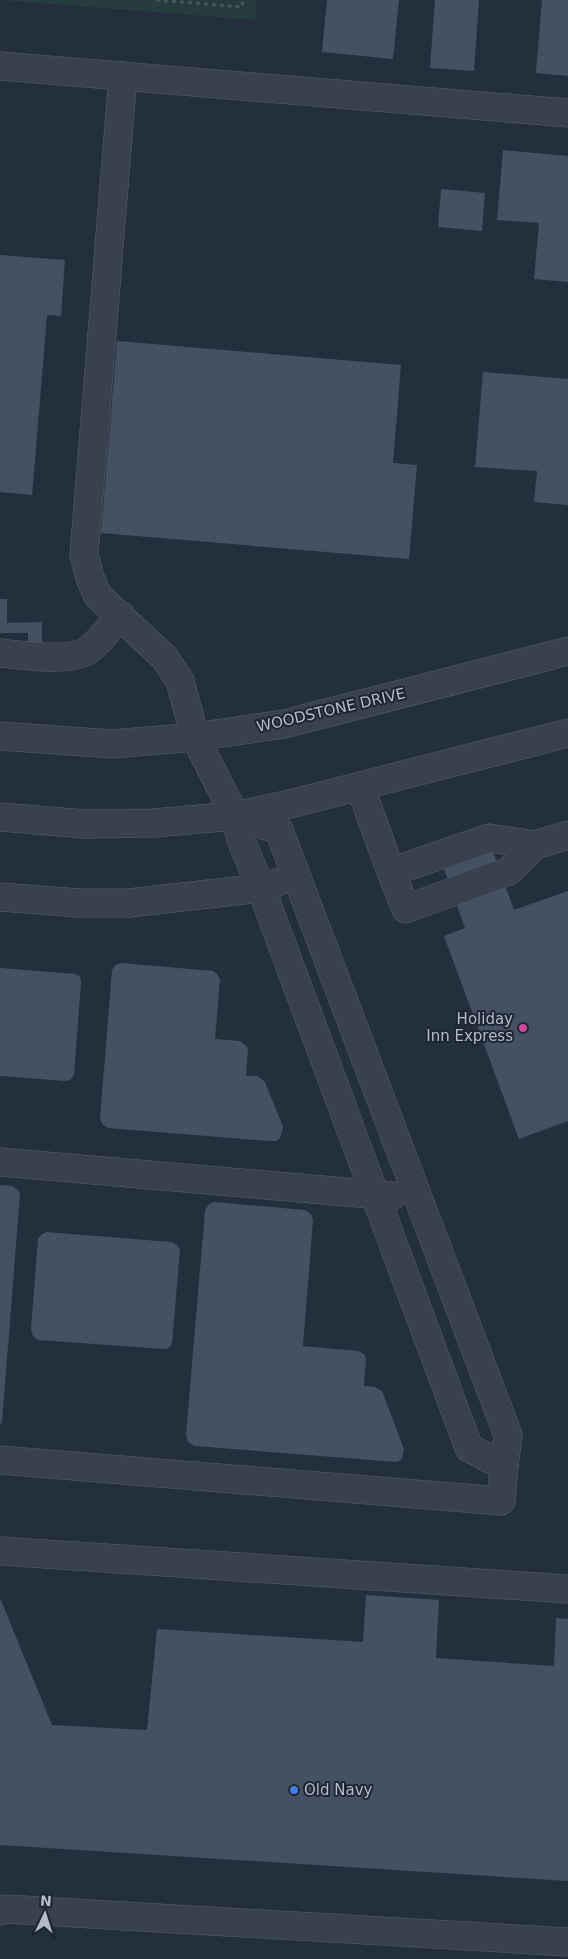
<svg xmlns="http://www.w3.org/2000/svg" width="568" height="1959" font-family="'DejaVu Sans',sans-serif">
<rect width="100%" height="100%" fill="#242f3e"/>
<!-- green -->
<path fill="#263c3f" d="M0,0H257L255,20Z"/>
<!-- building -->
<g fill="#455162">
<path d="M327,0H399L393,59L322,52Z"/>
<path d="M435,0H479L474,71L430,68Z"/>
<path d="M542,0H568V76L536,73Z"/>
<path d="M503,150L568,156V282L534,279L539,223L497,220Z"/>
<path d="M441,189L485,193L482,231L438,227Z"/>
<path d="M0,255L65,260L61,316L47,315L32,495L0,492Z"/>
<path d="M117,341L401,365L393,463L417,465L409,559L101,533Z"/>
<path d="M483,372L568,379V505L534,502L537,471L475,467Z"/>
<path d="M0,599H7V623L42,622V642H28V633H0Z"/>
<path d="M493,852L514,910L568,891V1121L519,1139L444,936L465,928L444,869Z"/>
<path d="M121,963L213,971L217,974L220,979L215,1039L240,1041L248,1048L246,1076H258L265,1082L283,1127L280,1138L276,1141H270L108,1128L103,1125L100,1119L112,970L115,965Z"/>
<path d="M0,968L75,974L80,977L81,983L74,1075L70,1080L65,1081L0,1076Z"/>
<path d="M0,1185L12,1186L18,1190L20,1195L2,1422L0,1425Z"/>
<path d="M214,1202L305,1210L311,1214L313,1220L303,1346L358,1351L364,1354L366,1359L364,1386L375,1387L382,1391L404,1449L402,1459L397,1462L195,1446L188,1442L186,1435L205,1211L208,1205Z"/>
<path d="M46,1232L171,1242L177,1245L180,1250L172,1343L169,1348L164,1349L38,1340L33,1336L31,1329L38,1239L41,1235Z"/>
<path d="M366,1595L439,1600L436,1658L554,1666L556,1618L568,1619V1881L0,1845V1598L52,1725L147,1730L157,1629L363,1642Z"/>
</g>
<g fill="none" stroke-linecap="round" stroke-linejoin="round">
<defs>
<g id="minor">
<path d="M0,66L568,113"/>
<path d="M0,653C21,655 66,662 85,652C99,644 110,627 120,615"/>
<path d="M0,736L112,744L195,737L284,724L568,651"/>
<path d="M360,786L391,872L406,909L509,871L535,845"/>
<path d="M235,816L279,830L508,1435L504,1466"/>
<path d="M0,817L85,824L154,823L235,816L286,805L568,733"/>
<path d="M391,872L489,838L535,845L568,835"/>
<path d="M0,897L79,903H129L261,888L276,883"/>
<path d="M0,1162L392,1196"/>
<path d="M0,1460L501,1501L504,1466L469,1448L261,888L241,840L235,816L195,737L180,681L165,658L98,596L90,578L84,555L123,76"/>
<path d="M0,1551L568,1589"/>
<path d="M0,1911L6,1909L568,1942"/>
</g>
</defs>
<!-- minor casing -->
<use href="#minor" stroke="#565f6c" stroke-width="29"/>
<!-- path -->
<path stroke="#44595c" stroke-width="3" stroke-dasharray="4 4" stroke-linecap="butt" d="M156,0L242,7L243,0"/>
<!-- minor -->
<use href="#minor" stroke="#38414e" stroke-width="28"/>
</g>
<!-- markers -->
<circle fill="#d1479c" stroke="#1d2633" stroke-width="2" cx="523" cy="1028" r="5"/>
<circle fill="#3f7fe0" stroke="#1d2633" stroke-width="2" cx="294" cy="1790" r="5"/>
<g text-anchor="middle" stroke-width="4" stroke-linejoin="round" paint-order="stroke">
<!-- street labels -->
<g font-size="15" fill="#b4bcc9" stroke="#1d2633">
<text transform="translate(331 710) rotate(-13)" y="5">WOODSTONE DRIVE</text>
</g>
<!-- poi labels -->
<g font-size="15" fill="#b4bcc9" stroke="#1d2633" text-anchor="end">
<text x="513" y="1024">Holiday<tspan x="513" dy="17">Inn Express</tspan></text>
<text x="304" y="1795" text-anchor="start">Old Navy</text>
</g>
</g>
<!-- north arrow -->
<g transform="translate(45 1914) rotate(4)" stroke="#1d2633" stroke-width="4" paint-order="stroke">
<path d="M0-4L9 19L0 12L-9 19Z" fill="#b4bcc9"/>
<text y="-8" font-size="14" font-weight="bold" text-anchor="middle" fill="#b4bcc9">N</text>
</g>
</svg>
